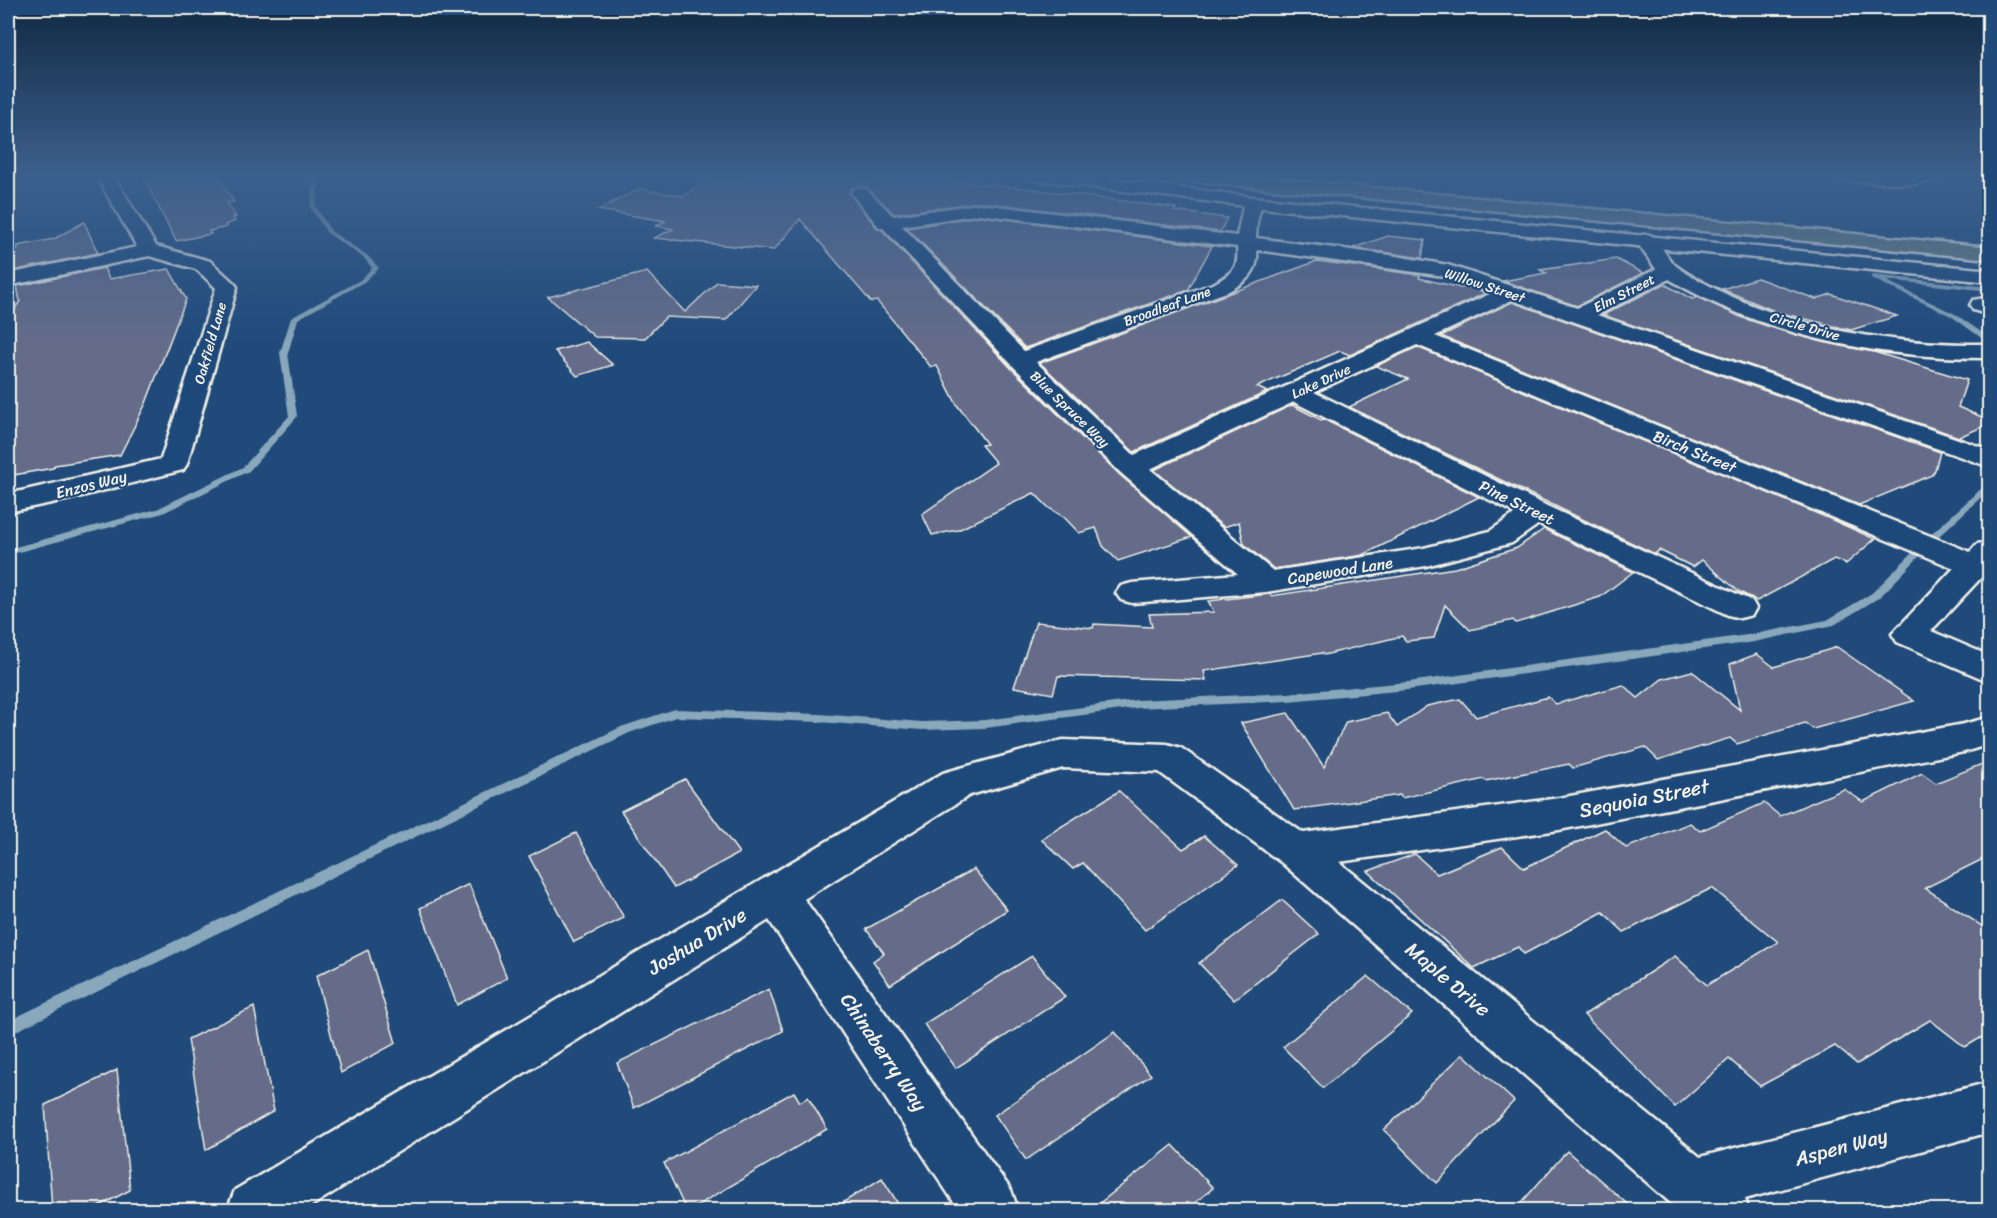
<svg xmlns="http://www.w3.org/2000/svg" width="1997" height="1218" font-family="Sriracha,sans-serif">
<rect width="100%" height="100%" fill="#1f4a7a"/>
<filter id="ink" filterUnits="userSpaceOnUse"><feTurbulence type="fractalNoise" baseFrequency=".0167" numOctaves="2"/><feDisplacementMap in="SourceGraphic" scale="12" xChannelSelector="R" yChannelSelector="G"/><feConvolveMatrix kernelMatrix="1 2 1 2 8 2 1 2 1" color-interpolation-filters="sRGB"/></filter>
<g filter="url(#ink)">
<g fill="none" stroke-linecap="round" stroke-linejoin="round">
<!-- stream -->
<g fill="#89a8bb" fill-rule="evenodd">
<path d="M311,175H316L320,180L316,207L331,231L368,256L379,268L364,282L298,319L288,353L297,416L296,418L249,471L163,513L8,555V549L157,509L243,467L289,416L280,353L291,318L360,280L372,268L364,258L327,233L310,207L314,180Z"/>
<path d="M1873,275L1990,287V291L1885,280L1955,314L1990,338V344L1951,316L1871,278V276Z"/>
<path d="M1990,481V489L1938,537L1880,597L1834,625L1754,642L1408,690L1288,701L1137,708L985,728L922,730L819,722L676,717L629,733L8,1035V1021L621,727L675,709L819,714L922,722L985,720L1137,700L1288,693L1408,682L1754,634L1827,620L1872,593L1932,533Z"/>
</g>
</g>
<!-- building -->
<g fill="#656c89" stroke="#f4f1e8" stroke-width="1.5">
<path d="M142,175H217L234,202L227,203L236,217H233L235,221L225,225L227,227L209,231L211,234L176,241Z"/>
<path d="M769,175H856L865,183L881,175H889L1032,189L1176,208L1174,211L1227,218L1220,232L980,202L894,214L866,187H854L849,193L877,228L882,230L1010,367L1120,475L1192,537L1118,561L1103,546L1096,528L1079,533L1064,517L1049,508L1034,493L958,530L932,535L922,514L996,463L981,445L987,444L957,405L937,366L931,367L877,301L871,302L800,219L774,250L654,238L673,229L656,226L665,221L598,210L639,189L684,196L707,180L724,182Z"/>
<path d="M980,216L1212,246L1188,290L1025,348L907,228Z"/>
<path d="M84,222L98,253L13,271L9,250L18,249L17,246L54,239Z"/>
<path d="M1388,236L1425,240L1422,258L1353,248Z"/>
<path d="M1616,259L1643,273L1577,306L1503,281L1546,273L1540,270Z"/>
<path d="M1317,261L1420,275L1419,278L1461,288L1469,287L1486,293L1350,355L1340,351L1257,387L1267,392L1134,452L1040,363Z"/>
<path d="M104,268L109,279L169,269L186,299L146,403L120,455L55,465L53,468L8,476V319L20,301L17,286Z"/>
<path d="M647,272L685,312L717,282L756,285L726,320L666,317L645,338L595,337L548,297Z"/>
<path d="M1757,278L1816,299L1831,294L1897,316L1851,330L1777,312L1722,289Z"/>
<path d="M1664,284L1692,299L1698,297L1743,318L1783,331L1823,342L1874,352L1967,380L1958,407L1989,420V424L1959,437L1603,315Z"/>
<path d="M1512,302L1940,452L1935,470L1932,475L1859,505L1441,336Z"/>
<path d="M587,342L613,365L577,376L555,351Z"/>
<path d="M1417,347L1828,518L1875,539L1846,564L1834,559L1757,601L1738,591L1702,560L1693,567L1659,550L1655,554L1349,407L1408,379L1376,366Z"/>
<path d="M1292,405L1321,420L1323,419L1479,497L1363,555L1274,569L1244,544L1239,522L1224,527L1154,470Z"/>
<path d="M1544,529L1633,572L1600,597L1516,623L1513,620L1470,630L1445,605L1434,638L1406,641L1402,636L1324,655L1322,653L1204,671L1206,680L1058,676L1053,694L1014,687L1036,622L1093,628L1094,624L1152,627L1149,614L1214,612L1208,601L1270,594L1271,596L1455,568L1517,548Z"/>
<path d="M1837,647L1914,701L1813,729L1805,723L1737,744L1730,738L1658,760L1645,747L1573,768L1569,764L1486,781L1484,779L1402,798L1400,795L1294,810L1241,723L1288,713L1324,767L1346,722L1387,713L1397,727L1427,706L1460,699L1476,717L1548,697L1556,704L1623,685L1638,698L1662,679L1692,671L1740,710L1730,664L1757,654L1774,667Z"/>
<path d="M1989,761V856L1925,888L1989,931V1033L1965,1047L1930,1020L1857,1064L1835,1046L1760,1086L1729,1059L1675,1107L1584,1015L1675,956L1707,985L1778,942L1712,888L1624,932L1603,912L1524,954L1518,947L1474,968L1368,871L1415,854L1437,874L1502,847L1524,868L1605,829L1626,848L1690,823L1700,831L1764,803L1780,816L1844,789L1863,802L1922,773L1936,783Z"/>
<path d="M685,779L739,853L674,888L621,811Z"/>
<path d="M1119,791L1183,849L1204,836L1238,865L1145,930L1083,863L1073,869L1041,839Z"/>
<path d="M576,833L624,918L574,942L529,856Z"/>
<path d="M974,869L1007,910L890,985L873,961L884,953L866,929Z"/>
<path d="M469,884L507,978L457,1005L420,908Z"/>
<path d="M1282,900L1319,934L1234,1000L1199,963Z"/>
<path d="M368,950L396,1043L341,1073L316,976Z"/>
<path d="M1032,956L1065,997L956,1068L924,1024Z"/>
<path d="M1368,976L1412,1014L1323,1088L1283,1047Z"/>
<path d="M769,989L783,1031L634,1108L617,1063Z"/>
<path d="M254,1007L274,1111L206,1150L188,1039Z"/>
<path d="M1115,1032L1151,1075L1026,1160L995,1115Z"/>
<path d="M1463,1054L1514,1101L1437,1183L1384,1130Z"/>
<path d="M117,1070L130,1190L92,1210H52L45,1105Z"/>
<path d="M794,1092L800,1102L808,1097L827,1129L690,1210H686L664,1163Z"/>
<path d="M1173,1145L1213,1188L1186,1210H1091Z"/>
<path d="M1567,1151L1634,1210H1515Z"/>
<path d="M882,1178L902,1210H831Z"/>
</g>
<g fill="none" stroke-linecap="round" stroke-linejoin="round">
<defs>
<g id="street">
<path d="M96,175H113L156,246L210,261L234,283L237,287L187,464L183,470L66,500L8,512V494L161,459L216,288L196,269L149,256L8,286V274L137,247Z"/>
<path d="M1823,175H1944L1942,179L1914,184L1831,180Z"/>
<path d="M860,188L866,189L893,216L980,204L1237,236L1244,202L1247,198H1259L1262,202L1257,222L1256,238L1390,255L1448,265L1577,308L1656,269L1635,240L1638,236C1642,235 1648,233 1652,236C1659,241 1665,254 1671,261C1681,272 1697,279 1710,286C1794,330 1895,345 1990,344V358C1879,359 1765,336 1669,279L1597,315L1990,450V467L1512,300L1435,336L1970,552L1977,544L1990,542V568L1931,631L1990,656V682L1897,642L1892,634L1954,568L1417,345L1314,392L1547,506L1752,601L1756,608L1752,615L1740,618L1728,615L1539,524L1512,543L1426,566L1266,592L1132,603L1121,600L1116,593L1121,586L1132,583L1238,574L1121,473L1012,365L883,228L879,227L851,193L854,189ZM980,214L1237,247C1239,269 1233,272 1215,283L1024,351L902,226ZM1257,250L1444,276L1492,293L1134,455L1036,362L1229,291C1247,281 1259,271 1257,250ZM1294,402L1516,513L1490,531L1424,548L1273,571L1150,469Z"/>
<path d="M1990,297V315L1973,310L1970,305L1973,300Z"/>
<path d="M1990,717V744L1964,752L1559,830L1339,862L1700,1157L1990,1082V1132L1745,1199L1749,1210H1681L1673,1205L1282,863L1159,772L1063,768L970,795L804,899L1011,1190L1018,1210H959L769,920L305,1210H227L235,1190L943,773L957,769L1063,740L1167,744L1181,748L1303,833L1559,798L1964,724Z"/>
</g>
<path id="secondary" d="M1028,175H1080L1253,197L1990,270V282L1253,207L1036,180Z"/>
<path id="highway" d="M1174,175H1239L1990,247V259L1182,180Z"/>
</defs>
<!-- street casing -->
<use href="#street" stroke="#f4f1e8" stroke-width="5"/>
<!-- secondary casing -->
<use href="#secondary" stroke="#f4f1e8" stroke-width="5"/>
<!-- highway casing -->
<use href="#highway" stroke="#f4f1e8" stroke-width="5"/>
<!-- street -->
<use href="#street" fill="#1f4a7a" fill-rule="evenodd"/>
<!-- secondary -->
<use href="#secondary" fill="#1f4a7a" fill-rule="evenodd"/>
<!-- highway -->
<use href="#highway" fill="#6c7e7c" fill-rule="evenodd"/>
</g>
</g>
<!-- sky -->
<linearGradient id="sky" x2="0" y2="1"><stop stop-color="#112943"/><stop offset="0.51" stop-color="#3c608d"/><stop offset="1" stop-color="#3c608d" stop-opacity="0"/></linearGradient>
<rect width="1997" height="346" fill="url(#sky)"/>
<g text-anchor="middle" stroke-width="4.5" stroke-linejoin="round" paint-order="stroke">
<!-- far-street labels -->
<g font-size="14" fill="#f4f1e8" stroke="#1f4a7a">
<text transform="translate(1485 285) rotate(18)" y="5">Willow Street</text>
<text transform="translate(1624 293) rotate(-27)" y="5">Elm Street</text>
<text transform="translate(1167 306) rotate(-20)" y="5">Broadleaf Lane</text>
<text transform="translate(1805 326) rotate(16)" y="5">Circle Drive</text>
<text transform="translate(210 343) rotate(-74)" y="5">Oakfield Lane</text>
<text transform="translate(1321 381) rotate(-25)" y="5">Lake Drive</text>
<text transform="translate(1070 409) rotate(44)" y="5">Blue Spruce Way</text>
</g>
<!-- street labels -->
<g font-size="16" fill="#f4f1e8" stroke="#1f4a7a">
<text transform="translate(1695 451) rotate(22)" y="6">Birch Street</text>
<text transform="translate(91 484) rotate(-14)" y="6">Enzos Way</text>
<text transform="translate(1517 502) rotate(26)" y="6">Pine Street</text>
<text transform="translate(1340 570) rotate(-9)" y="6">Capewood Lane</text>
</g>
<!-- near-street labels -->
<g font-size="20" fill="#f4f1e8" stroke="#1f4a7a">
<text transform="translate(1644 798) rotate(-11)" y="7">Sequoia Street</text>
<text transform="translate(697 941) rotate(-31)" y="7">Joshua Drive</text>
<text transform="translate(1448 979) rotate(40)" y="7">Maple Drive</text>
<text transform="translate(884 1052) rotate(56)" y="7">Chinaberry Way</text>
<text transform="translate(1841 1147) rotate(-15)" y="7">Aspen Way</text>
</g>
</g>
<!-- margin -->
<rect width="1997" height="1218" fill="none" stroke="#1f4a7a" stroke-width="30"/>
<rect x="15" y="15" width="1967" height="1188" fill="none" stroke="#f4f1e8" stroke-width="2" filter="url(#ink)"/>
</svg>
